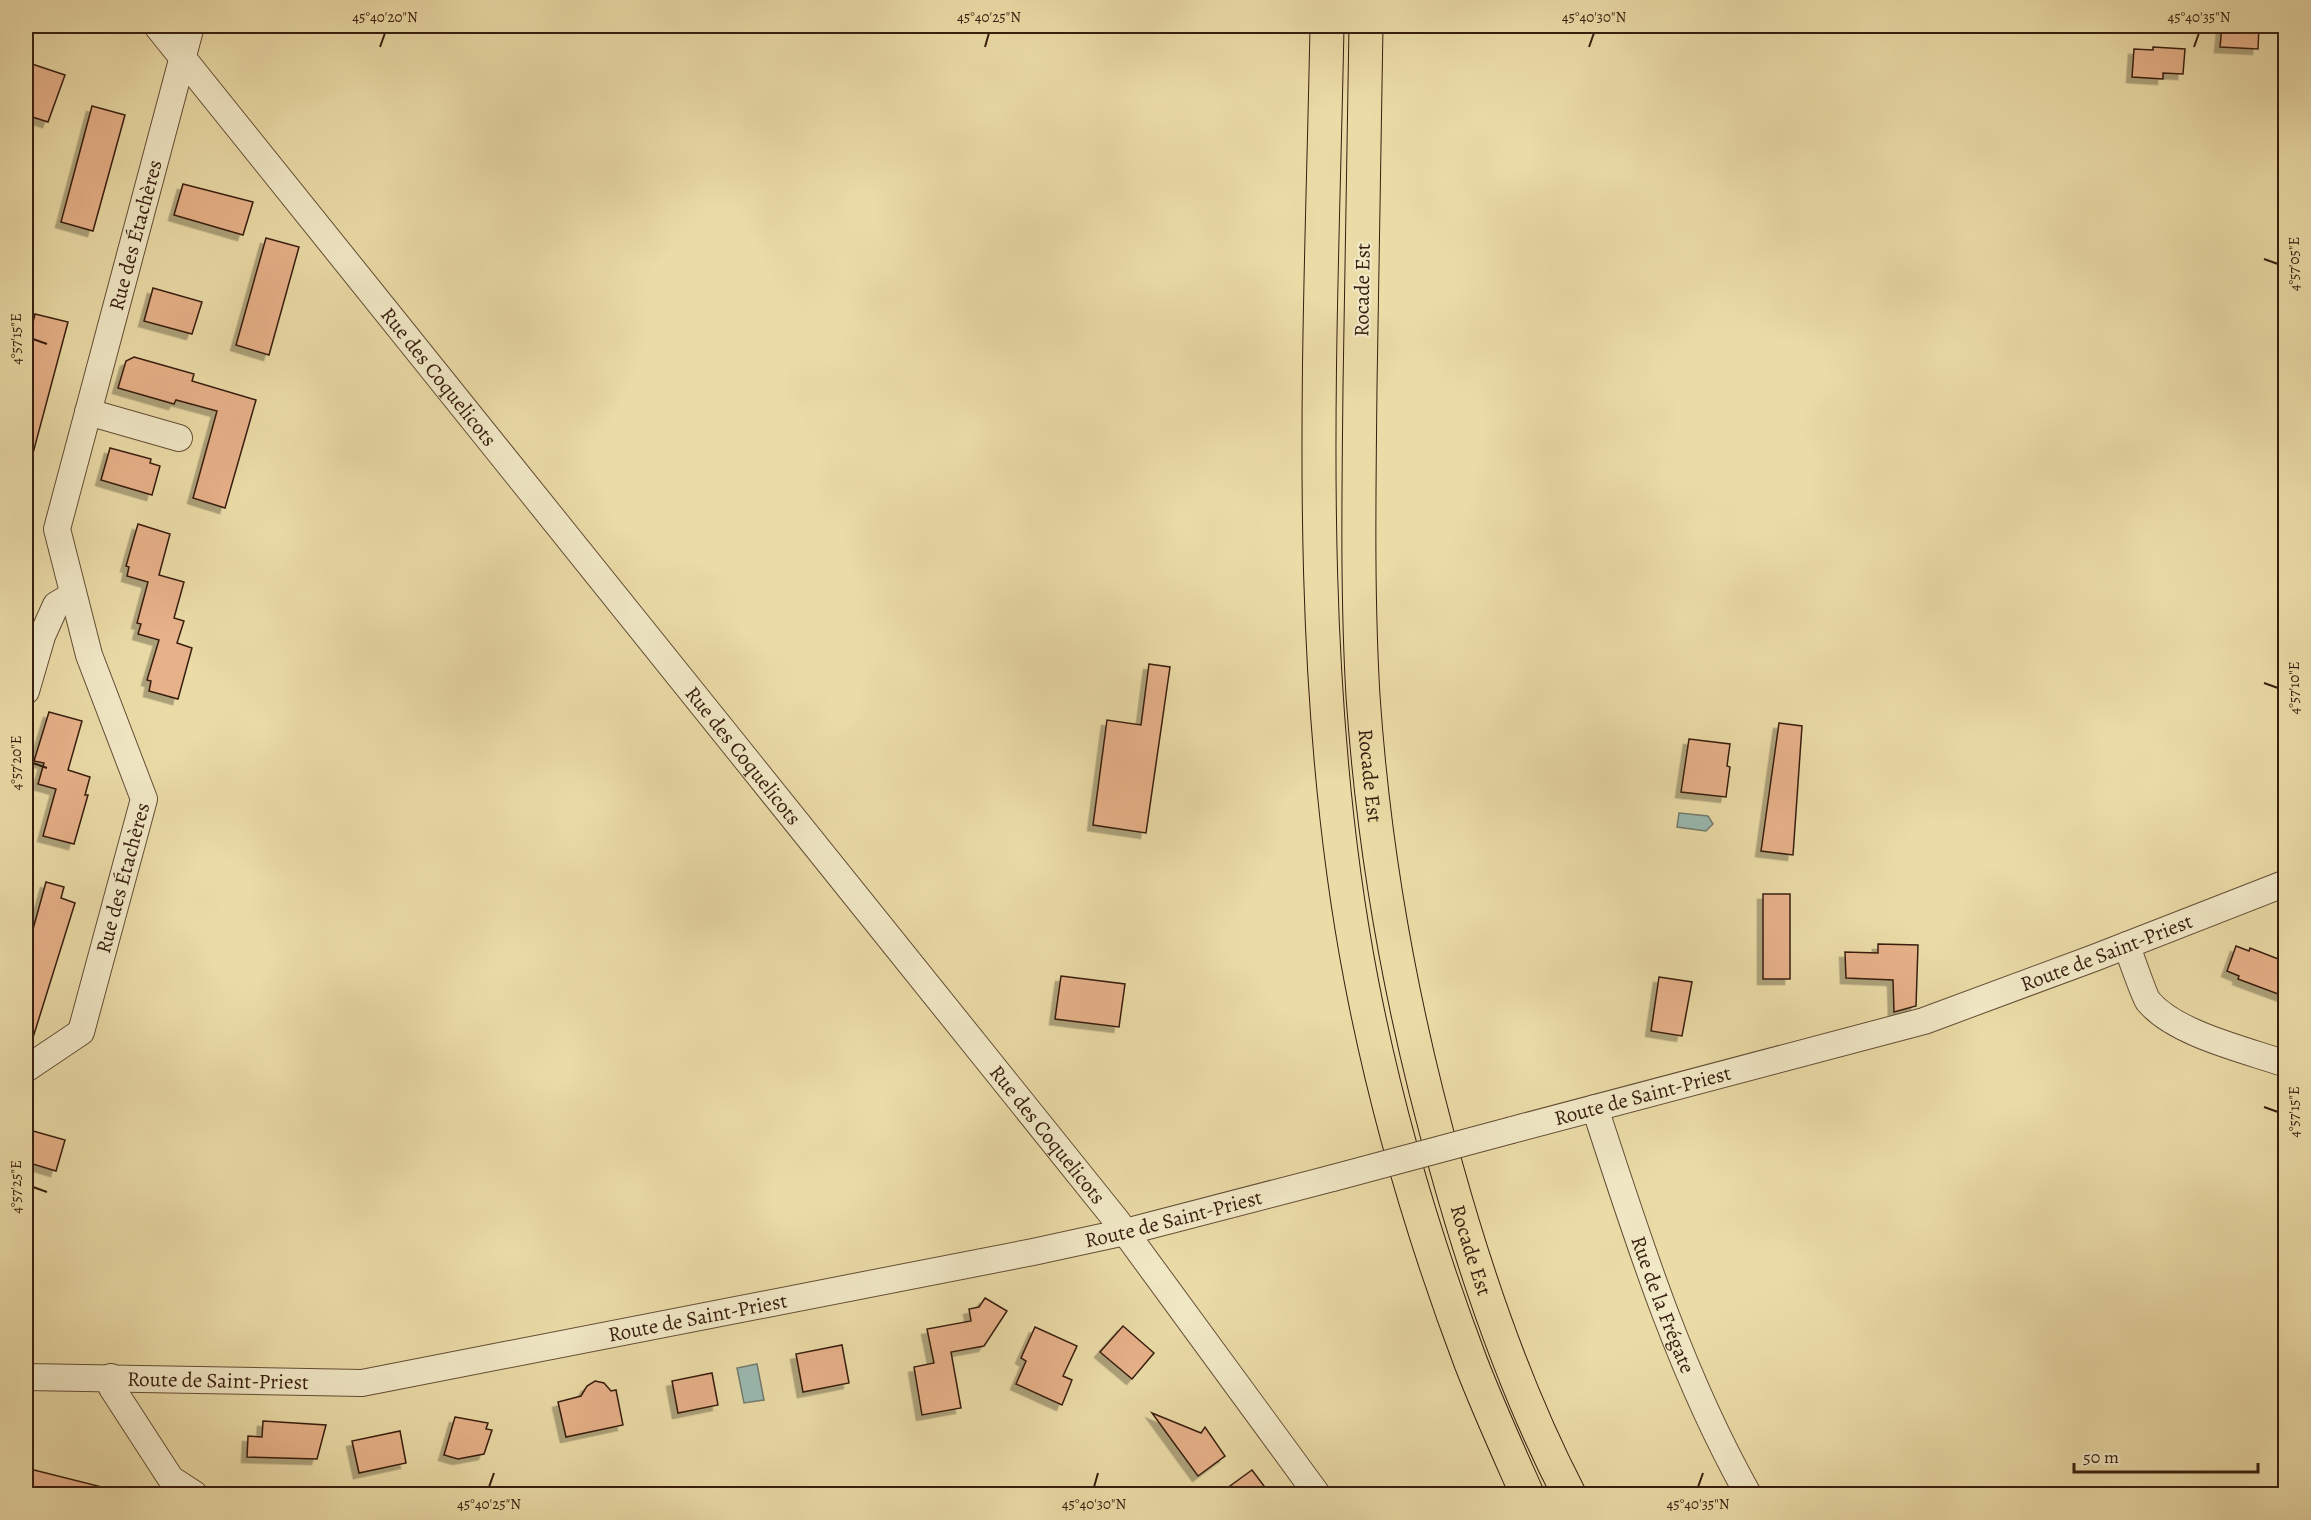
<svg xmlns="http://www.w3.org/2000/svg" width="2311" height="1520" font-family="Alegreya,serif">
<defs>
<filter id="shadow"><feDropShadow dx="-5.5" dy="5.5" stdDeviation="0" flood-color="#0004"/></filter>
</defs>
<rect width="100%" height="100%" fill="#eadba7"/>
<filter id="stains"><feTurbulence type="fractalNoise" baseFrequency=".00333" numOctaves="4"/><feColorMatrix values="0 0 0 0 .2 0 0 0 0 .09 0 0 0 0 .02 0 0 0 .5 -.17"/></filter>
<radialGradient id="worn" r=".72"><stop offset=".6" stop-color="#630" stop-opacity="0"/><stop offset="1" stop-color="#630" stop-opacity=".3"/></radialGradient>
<!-- water -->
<g fill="#9ab9af" stroke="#727b6f" stroke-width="1.5">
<path d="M1679,813L1708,816L1713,824L1706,831L1677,827Z"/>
<path d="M757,1364L764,1400L744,1403L737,1368Z"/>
</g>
<!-- building -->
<g fill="#e7b189" stroke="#371e0f" stroke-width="1.5" filter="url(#shadow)">
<path d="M2222,26H2259L2258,49L2220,47Z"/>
<path d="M2153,47L2185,49L2183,74L2163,73V79L2132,77L2134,49L2153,50Z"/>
<path d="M32,64L65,75L48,122L26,115V82Z"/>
<path d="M92,106L125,115L93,231L61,222Z"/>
<path d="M183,184L253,202L243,235L174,215Z"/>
<path d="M266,238L299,247L269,355L236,345Z"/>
<path d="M153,288L202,302L192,334L144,321Z"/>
<path d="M35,314L68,322L32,457L26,456V351Z"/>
<path d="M134,357L194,374L192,381L256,400L225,508L193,498L217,411L176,400L174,404L118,388L126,361Z"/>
<path d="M110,448L151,459L150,463L160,466L152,495L101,480Z"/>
<path d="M138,524L170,534L159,575L184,582L174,618L184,621L177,643L192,648L178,699L149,691L151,681L147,680L159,640L138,634L141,624L137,623L148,582L127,576L129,567L126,566Z"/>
<path d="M1149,664L1170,667L1146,833L1093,825L1107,720L1141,725Z"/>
<path d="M49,712L82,721L68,770L90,777L85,795H88L74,844L43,836L56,789L38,784L44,763L34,761Z"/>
<path d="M1779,723L1802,726L1793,855L1761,851Z"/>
<path d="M1689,739L1730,744L1727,766L1730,767L1726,797L1681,792Z"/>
<path d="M46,882L64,887L61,898L75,903L31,1044L26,1043V939L30,940Z"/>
<rect x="1763" y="894" width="27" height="85"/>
<path d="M1878,944L1918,945L1916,1006L1894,1012L1893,980L1846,978L1845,952L1878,953Z"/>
<path d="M2236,946L2249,951L2250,948L2286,962V997L2238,979L2239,976L2227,971Z"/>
<path d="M1061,976L1125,984L1119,1027L1055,1019Z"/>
<path d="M1659,977L1692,982L1682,1036L1651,1031Z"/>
<path d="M26,1129L65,1140L56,1171L26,1162Z"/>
<path d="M985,1298L1007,1311L984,1346L951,1352L961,1408L922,1415L914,1367L934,1363L927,1329L971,1321L969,1309L979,1307Z"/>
<path d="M1123,1326L1154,1353L1132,1379L1100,1352Z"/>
<path d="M1035,1327L1077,1346L1063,1376L1072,1380L1062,1405L1016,1384L1026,1361L1021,1358Z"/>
<path d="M842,1345L849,1383L803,1392L796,1354Z"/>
<path d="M712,1373L718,1405L678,1413L672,1381Z"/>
<path d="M595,1381L604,1383L611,1391L616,1390L623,1425L566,1437L558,1402L581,1396L587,1386Z"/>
<path d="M1152,1413L1201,1433L1205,1427L1225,1456L1198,1476Z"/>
<path d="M455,1417L488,1423L486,1429L492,1430L484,1454L458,1459L444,1455Z"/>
<path d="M263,1421L326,1425L317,1459L247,1457L248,1436L262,1437Z"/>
<path d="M400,1431L406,1463L359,1473L352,1441Z"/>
<path d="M26,1468L102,1487V1494H26Z"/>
<path d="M1252,1470L1270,1494H1219Z"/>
</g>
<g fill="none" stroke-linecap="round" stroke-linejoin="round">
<defs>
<g id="minor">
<path id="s1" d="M157,26L1117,1221L1317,1494"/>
<path d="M88,412L179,438"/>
<path d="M26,691L42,636L56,605L73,595"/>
<path d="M2127,945C2129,953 2145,997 2148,1001C2175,1034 2246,1050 2286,1064"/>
<path id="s2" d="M26,1069L81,1032L144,799L89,655L57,529L191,26"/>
<path id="s3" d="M1595,1108C1638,1240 1680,1373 1748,1494"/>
<path id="s4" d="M1512,1130L1924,1021L2094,958L2286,883"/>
<path id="s5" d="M26,1377L362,1383L1033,1252L1125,1232L1333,1178"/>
<path d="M111,1377L112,1388L171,1479L194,1494"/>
</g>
<g id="highway">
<path d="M1327,26C1321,343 1301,665 1361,979C1386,1110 1424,1239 1471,1363C1488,1407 1508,1451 1527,1494"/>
<path id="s6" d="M1366,26C1364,146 1362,267 1360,387C1359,490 1357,593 1363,696C1374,857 1403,1015 1447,1170C1478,1281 1516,1392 1569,1494"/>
</g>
</defs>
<!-- minor casing -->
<use href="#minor" stroke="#644d35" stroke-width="28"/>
<!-- highway casing -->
<use href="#highway" stroke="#371e0f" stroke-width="35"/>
<!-- minor -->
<use href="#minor" stroke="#f1e8c6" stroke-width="26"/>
<!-- highway -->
<use href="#highway" stroke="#eadba7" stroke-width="33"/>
<defs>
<path id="minor-bridge" d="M1333,1178L1512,1130"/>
</defs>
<!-- minor-bridge casing -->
<use href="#minor-bridge" stroke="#644d35" stroke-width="28" stroke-linecap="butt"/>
<!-- minor-bridge -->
<use href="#minor-bridge" stroke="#f1e8c6" stroke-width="26"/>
</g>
<!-- ticks -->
<path fill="none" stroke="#371e0f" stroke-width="2" d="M380,47L385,33M985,47L989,33M1589,47L1594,33M2194,47L2199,33M2264,259L2278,264M33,339L47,344M2264,683L2278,688M33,763L47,768M2264,1107L2278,1112M33,1187L47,1192M489,1487L494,1473M1094,1487L1098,1473M1698,1487L1703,1473"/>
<g text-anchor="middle" stroke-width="4.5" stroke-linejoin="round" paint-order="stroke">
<!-- street labels -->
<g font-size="21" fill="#371e0f" stroke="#f1e8c6">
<text dy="7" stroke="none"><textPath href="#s2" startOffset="896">Rue des Étachères</textPath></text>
<text transform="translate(1362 290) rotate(-89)" y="7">Rocade Est</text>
<text dy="7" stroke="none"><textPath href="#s1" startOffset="450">Rue des Coquelicots</textPath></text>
<text dy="7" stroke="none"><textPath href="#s1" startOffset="936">Rue des Coquelicots</textPath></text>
<text dy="7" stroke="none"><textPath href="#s6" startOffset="750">Rocade Est</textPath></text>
<text dy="7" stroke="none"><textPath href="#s2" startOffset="226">Rue des Étachères</textPath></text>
<text dy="7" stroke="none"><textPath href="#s4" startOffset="621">Route de Saint-Priest</textPath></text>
<text dy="7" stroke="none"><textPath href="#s4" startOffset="135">Route de Saint-Priest</textPath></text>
<text dy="7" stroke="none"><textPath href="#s1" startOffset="1422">Rue des Coquelicots</textPath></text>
<text dy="7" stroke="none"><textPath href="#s5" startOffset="1164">Route de Saint-Priest</textPath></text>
<text dy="7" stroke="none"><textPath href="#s6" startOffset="1236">Rocade Est</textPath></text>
<text dy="7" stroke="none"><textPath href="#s3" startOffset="208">Rue de la Frégate</textPath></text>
<text dy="7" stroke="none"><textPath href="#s5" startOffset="678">Route de Saint-Priest</textPath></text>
<text dy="7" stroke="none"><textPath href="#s5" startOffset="192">Route de Saint-Priest</textPath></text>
</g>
</g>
<!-- margin -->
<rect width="2311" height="1520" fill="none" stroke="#eadba7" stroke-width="66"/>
<!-- scale -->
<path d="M2074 1463v9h184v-9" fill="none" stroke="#371e0f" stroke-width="3"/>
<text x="2083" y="1463" font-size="18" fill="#371e0f" stroke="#f1e8c6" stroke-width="4.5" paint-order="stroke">50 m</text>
<rect x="33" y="33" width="2245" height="1454" fill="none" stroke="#371e0f" stroke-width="2"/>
<g font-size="15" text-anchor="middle" fill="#371e0f">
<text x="385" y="22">45°40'20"N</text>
<text x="989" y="22">45°40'25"N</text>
<text x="1594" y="22">45°40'30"N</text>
<text x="2199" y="22">45°40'35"N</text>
<text transform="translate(2294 264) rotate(-90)" y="5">4°57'05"E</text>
<text transform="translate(16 339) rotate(-90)" y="5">4°57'15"E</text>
<text transform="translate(2294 688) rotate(-90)" y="5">4°57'10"E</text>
<text transform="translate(16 763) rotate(-90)" y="5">4°57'20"E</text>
<text transform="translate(2294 1112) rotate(-90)" y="5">4°57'15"E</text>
<text transform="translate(16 1187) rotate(-90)" y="5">4°57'25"E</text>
<text x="489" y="1509">45°40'25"N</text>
<text x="1094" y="1509">45°40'30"N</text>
<text x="1698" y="1509">45°40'35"N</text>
</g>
<rect width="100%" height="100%" filter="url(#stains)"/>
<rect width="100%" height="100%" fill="url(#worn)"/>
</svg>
